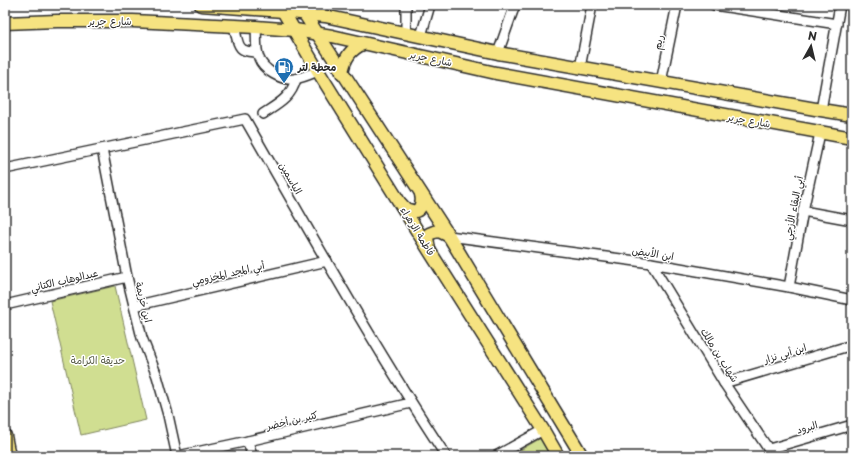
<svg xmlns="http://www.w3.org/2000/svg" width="857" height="461" font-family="'Playpen Sans','Playpen Sans Arabic',sans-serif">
<rect width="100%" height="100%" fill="#fff"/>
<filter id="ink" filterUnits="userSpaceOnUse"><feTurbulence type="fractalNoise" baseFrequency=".025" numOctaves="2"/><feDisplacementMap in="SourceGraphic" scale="8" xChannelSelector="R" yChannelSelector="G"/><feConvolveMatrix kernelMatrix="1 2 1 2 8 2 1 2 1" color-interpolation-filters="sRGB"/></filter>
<g filter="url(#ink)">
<!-- green -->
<g fill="#d0de91" stroke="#7e845e">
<path d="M115,286L146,420L81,435L50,301Z"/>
<path d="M541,438L551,456H510Z"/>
</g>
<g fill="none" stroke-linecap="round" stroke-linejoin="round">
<defs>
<g id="minor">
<path d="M406,5V34"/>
<path d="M714,5L837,24"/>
<path d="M234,26C236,32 237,48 244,50C248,52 253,52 257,52"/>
<path d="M256,27C257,37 255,48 259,58C263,70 282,81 294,79C302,78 311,74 318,71"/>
<path d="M421,36L430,5"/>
<path d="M498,53L515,5"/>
<path d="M580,68L592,5"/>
<path d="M661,82L677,5"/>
<path d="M821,110L840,5"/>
<path d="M263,114C278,104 291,98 296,79"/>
<path d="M102,149L127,277L142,338L157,376L168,415L177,456"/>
<path d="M5,169L245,119C310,232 374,347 446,456"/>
<path d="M803,211L852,220"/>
<path d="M449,236L651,263L789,287L852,300"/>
<path d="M651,263L724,383L773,456"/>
<path d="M789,287L803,211L820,133"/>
<path d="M5,305L127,277"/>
<path d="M134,306L327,261"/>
<path d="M724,383L852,345"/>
<path d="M248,441L252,456"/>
<path d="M769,449L852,425"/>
<path d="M178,456L248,441L411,403"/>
<path d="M496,456L543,430"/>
</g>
<g id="major">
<path d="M201,5L283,11L325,16L498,53L821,110L852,115"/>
<path d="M280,6L318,71L429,250L543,430L558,456"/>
<path d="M302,10L449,236L582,456"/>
<path d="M5,23L57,21H133L256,27L295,30L332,36L496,73L852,138"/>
<path d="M342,73C344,59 350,49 363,44"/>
<path d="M401,204C403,206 406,210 409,210C421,215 423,202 421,194"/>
<path d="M429,249L427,238L429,234L434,232L439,231L449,236"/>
<path d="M5,436L9,456"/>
</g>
</defs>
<!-- minor casing -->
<use href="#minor" stroke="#2b2b2b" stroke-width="12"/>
<!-- major casing -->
<use href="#major" stroke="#2b2b2b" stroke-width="15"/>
<!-- minor -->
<use href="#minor" stroke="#fff" stroke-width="9"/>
<!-- major -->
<use href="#major" stroke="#f6e381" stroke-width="12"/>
</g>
</g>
<!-- icons -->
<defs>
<symbol id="fuel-pin" viewBox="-11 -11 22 30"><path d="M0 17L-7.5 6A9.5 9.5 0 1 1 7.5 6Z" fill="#1f6fb2" stroke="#fff"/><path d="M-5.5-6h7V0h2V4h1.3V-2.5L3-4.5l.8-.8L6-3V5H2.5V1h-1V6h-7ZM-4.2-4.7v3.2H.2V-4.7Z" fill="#fff"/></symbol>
</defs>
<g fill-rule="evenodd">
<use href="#fuel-pin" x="273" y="56" width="22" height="30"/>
</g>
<g text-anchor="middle" stroke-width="3" stroke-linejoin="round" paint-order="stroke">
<!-- street labels -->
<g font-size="10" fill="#2b2b2b" stroke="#fff">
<text x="110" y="25">شارع جرير</text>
<text transform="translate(658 42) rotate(-79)" y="4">ريم</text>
<text transform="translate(431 58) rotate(12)" y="4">شارع جرير</text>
<text transform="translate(749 120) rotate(10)" y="4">شارع جرير</text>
<text transform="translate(291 178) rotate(60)" y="4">الياسمين</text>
<text transform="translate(793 208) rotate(-79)" y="4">أبي البقاء الأزجي</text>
<text transform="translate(418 231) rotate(58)" y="4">فاطمة الزهراء</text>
<text transform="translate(653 253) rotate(9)" y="4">ابن الأبيض</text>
<text transform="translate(228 273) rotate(-13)" y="4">أبي المجد المخزومي</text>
<text transform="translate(64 280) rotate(-13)" y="4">عبدالوهاب الكتاني</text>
<text transform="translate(144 302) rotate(76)" y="4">ابن خزيمة</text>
<text transform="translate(785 353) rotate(-17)" y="4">ابن أبي نزار</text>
<text transform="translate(720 355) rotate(58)" y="4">شهاب بن مالك</text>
<text transform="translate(292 420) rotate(-13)" y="4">كثير بن أخضر</text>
<text transform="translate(807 427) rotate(-16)" y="4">البرود</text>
</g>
<!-- poi labels -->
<g font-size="10" font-weight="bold" fill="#2b2b2b" stroke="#fff" text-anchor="start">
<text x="298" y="71">محطة لتر</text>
</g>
<!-- park labels -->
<g font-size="10" fill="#545844" stroke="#fff">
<text x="98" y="364">حديقة الكرامة</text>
</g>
</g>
<!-- margin -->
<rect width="857" height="461" fill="none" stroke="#fff" stroke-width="20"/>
<rect x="10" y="10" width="837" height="441" fill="none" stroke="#2b2b2b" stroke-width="1.5" filter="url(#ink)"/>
<!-- north arrow -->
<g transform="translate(811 46) rotate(8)" stroke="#ffffff" stroke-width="3" paint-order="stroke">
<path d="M0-3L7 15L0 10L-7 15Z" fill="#2b2b2b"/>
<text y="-6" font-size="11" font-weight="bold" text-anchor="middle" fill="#2b2b2b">N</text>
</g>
</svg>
